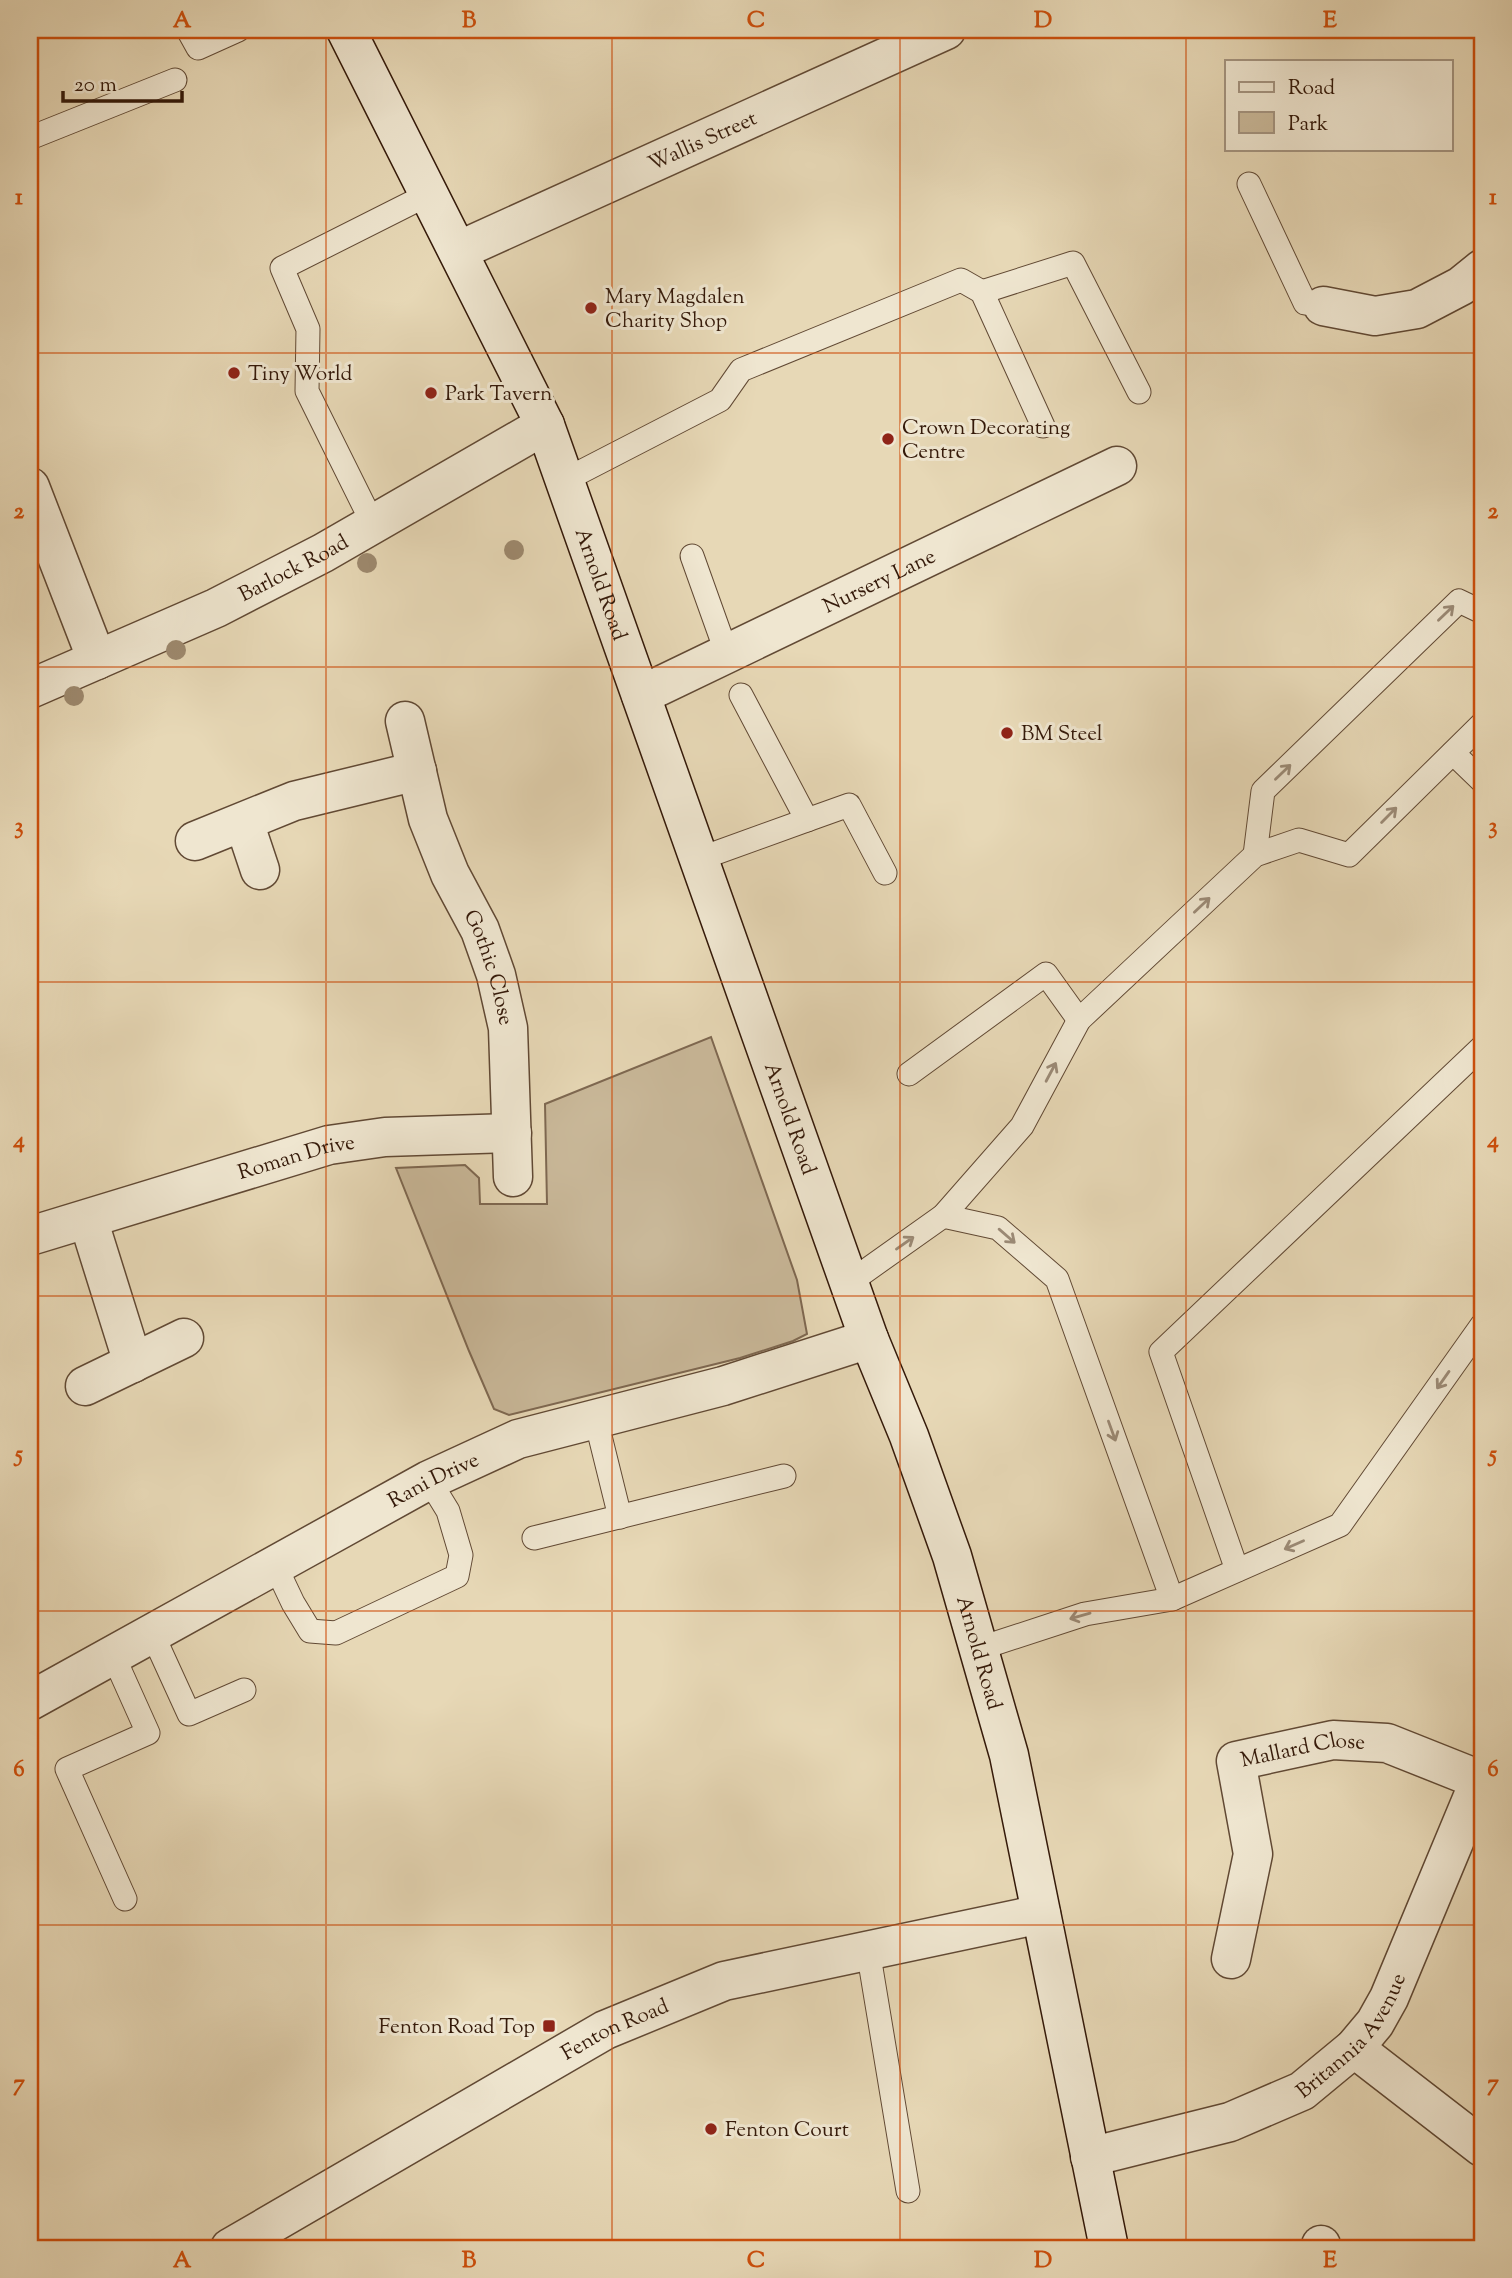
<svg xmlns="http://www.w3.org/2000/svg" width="1512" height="2278" font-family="'Sorts Mill Goudy',serif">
<rect width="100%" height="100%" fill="#e7d8b6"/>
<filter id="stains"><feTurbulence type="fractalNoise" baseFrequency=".00286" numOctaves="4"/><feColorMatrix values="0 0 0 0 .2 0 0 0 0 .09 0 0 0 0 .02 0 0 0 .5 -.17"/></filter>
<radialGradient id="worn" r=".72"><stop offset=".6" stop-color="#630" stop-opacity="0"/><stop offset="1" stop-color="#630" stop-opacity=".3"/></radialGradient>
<!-- green -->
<path fill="#c9b899" stroke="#7e6851" stroke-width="2" d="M711,1037L797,1280L807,1334L793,1341L740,1358L509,1415L494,1409L469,1351L396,1168L465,1165L479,1178L480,1204H547L545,1104Z"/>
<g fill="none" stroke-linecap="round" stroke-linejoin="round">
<defs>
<g id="service">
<path d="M188,30L198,48L238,30"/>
<path d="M30,138L175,80"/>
<path d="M1249,184L1305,303L1323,306"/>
<path d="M982,292L1073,263L1139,392"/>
<path d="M565,480L720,400L741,370L961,280L982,292L1043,426"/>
<path d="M373,524L307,391L308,329L282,268L429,194"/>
<path d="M692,556L727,654"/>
<path d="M1453,753L1482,781"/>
<path d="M807,820L849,805L885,873"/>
<path d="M1255,855L1263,791L1459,601L1482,612"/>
<path d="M699,859L807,820L741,695"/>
<path d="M909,1074L1046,974L1079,1020"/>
<path d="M943,1216L998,1228L1057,1279L1172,1599"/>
<path d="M850,1282L943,1216L1022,1126L1079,1020L1255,855L1299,840L1349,855L1482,724"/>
<path d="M596,1420L620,1517"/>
<path d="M534,1538L784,1476"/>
<path d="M275,1565L293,1603L310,1631L336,1633L457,1576L461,1555L448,1511L429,1480"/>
<path d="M1237,1570L1161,1352L1482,1047"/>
<path d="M152,1633L189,1714L244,1690"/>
<path d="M978,1649L1085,1614L1172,1599L1340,1525L1482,1325"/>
<path d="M113,1655L148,1733L67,1769L125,1899"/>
<path d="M868,1950L908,2191"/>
</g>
<g id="minor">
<path id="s1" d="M458,251L946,30"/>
<path d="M1323,306L1375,316L1417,309L1461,286L1482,269"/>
<path d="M30,487L97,660"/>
<path id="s2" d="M30,689L216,608L323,553L545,425"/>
<path id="s3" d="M641,695L1117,466"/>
<path id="s4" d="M405,721L428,819L450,874L480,930L496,975L508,1028L513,1177"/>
<path d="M244,822L260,870"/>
<path d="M195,841L294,801L417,771"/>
<path d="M88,1219L133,1363"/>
<path id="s5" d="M30,1236L329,1145L385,1137L512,1133"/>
<path d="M85,1386L184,1338"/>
<path id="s6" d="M30,1701L429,1480L518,1439L723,1386L869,1339"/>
<path id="s7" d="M1231,1959L1253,1854L1236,1761L1333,1740L1387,1743L1480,1780"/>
<path d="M1354,2048L1482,2147"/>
<path id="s8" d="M1090,2157L1230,2122L1302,2091L1354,2048L1375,2023L1389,1998L1482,1775"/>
<path d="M1321,2245V2248"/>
<path id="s9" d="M230,2248L605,2030L724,1981L1041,1914"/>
</g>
<g id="secondary">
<path id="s10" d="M346,30L545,425L869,1339L909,1436L952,1556L1009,1755L1109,2248"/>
</g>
</defs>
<!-- service casing -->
<use href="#service" stroke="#614934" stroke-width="25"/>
<!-- minor casing -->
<use href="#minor" stroke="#614934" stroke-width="41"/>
<!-- secondary casing -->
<use href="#secondary" stroke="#341909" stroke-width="41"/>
<!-- service -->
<use href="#service" stroke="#efe6d0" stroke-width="23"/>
<!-- minor -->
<use href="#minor" stroke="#efe6d0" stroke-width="38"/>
<!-- secondary -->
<use href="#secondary" stroke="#efe6d0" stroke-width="38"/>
</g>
<!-- trees -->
<g fill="#9d896e">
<circle cx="514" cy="550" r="10"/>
<circle cx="367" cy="563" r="10"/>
<circle cx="176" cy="650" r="10"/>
<circle cx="74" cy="696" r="10"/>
</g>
<!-- one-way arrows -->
<defs><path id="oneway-shaft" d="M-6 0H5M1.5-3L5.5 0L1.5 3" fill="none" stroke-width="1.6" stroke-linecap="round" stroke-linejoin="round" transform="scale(1.75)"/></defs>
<g stroke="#9b8a76">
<use href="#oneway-shaft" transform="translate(1446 613) rotate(-44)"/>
<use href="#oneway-shaft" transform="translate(1283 772) rotate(-44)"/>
<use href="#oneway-shaft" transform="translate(1389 815) rotate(-45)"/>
<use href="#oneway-shaft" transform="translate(1202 905) rotate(-43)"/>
<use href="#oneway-shaft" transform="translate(1051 1072) rotate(-62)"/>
<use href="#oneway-shaft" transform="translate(1007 1236) rotate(41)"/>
<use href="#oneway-shaft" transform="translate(905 1243) rotate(-35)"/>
<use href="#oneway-shaft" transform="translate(1443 1380) rotate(125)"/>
<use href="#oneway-shaft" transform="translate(1112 1431) rotate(70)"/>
<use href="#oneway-shaft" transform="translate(1294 1545) rotate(156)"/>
<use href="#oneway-shaft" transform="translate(1080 1616) rotate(164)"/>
</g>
<!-- grid -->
<path fill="none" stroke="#cd4f0c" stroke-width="2" stroke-opacity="0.55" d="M326,30V2248M612,30V2248M900,30V2248M1186,30V2248M30,353H1482M30,667H1482M30,982H1482M30,1296H1482M30,1611H1482M30,1925H1482"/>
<!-- markers -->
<g fill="#8f2418" stroke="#efe6d0" stroke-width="2.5">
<circle cx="591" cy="308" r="7"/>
<circle cx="234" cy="373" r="7"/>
<circle cx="431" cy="393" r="7"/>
<circle cx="888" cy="439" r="7"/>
<circle cx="1007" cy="733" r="7"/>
<rect x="542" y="2019" width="14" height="14" rx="3.5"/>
<circle cx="711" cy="2129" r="7"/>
</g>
<g text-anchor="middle" stroke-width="6" stroke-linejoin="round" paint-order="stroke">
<!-- street labels -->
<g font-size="21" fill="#341909" stroke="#efe6d0">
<text dy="7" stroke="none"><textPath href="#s1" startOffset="268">Wallis Street</textPath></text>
<text dy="7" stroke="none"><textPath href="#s2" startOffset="290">Barlock Road</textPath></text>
<text dy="7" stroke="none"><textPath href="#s3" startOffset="264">Nursery Lane</textPath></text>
<text dy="7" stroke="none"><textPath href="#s10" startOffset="611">Arnold Road</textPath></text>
<text dy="7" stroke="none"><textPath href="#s4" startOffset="262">Gothic Close</textPath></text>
<text dy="7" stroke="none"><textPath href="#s10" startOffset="1178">Arnold Road</textPath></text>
<text dy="7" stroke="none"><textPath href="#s5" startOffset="278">Roman Drive</textPath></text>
<text dy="7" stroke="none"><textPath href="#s6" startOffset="460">Rani Drive</textPath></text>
<text dy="7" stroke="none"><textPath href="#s10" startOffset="1745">Arnold Road</textPath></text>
<text dy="7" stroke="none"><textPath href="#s7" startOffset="270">Mallard Close</textPath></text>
<text dy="7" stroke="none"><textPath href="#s9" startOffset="443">Fenton Road</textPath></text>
<text dy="7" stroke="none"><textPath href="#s8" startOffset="298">Britannia Avenue</textPath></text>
</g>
<!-- poi labels -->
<g font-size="21" fill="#341909" stroke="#efe6d0" text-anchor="start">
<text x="605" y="303">Mary Magdalen<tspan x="605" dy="24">Charity Shop</tspan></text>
<text x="248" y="380">Tiny World</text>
<text x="445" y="400">Park Tavern</text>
<text x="902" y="434">Crown Decorating<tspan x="902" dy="24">Centre</tspan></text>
<text x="1021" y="740">BM Steel</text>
<text x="535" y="2033" text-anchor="end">Fenton Road Top</text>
<text x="725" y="2136">Fenton Court</text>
</g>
</g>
<!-- margin -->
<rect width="1512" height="2278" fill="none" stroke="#e7d8b6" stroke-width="77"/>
<!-- legend -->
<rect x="1225" y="60" width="228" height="91" fill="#efe6d0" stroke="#a49480" stroke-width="2"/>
<rect x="1239" y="82" width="35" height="10" fill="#efe6d0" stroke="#a49480" stroke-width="2"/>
<text x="1288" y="94" font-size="21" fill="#341909">Road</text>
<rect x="1239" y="112" width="35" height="21" fill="#c9b899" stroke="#a49480" stroke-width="2"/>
<text x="1288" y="130" font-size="21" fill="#341909">Park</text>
<!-- scale -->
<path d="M63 91v10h119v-10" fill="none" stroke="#341909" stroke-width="3.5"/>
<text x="74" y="91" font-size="21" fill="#341909" stroke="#efe6d0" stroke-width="5" paint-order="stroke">20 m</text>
<rect x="38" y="38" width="1436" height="2202" fill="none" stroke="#cd4f0c" stroke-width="2.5"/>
<g font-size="23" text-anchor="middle" font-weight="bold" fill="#cd4f0c">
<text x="182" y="27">A</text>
<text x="469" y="27">B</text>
<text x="756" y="27">C</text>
<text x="1043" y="27">D</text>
<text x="1330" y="27">E</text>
<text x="19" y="204">1</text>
<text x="1493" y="204">1</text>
<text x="19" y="518">2</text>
<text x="1493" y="518">2</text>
<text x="19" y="833">3</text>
<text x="1493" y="833">3</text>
<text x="19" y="1147">4</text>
<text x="1493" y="1147">4</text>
<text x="19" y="1461">5</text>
<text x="1493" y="1461">5</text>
<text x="19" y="1776">6</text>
<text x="1493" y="1776">6</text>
<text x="19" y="2090">7</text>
<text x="1493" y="2090">7</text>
<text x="182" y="2267">A</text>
<text x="469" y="2267">B</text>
<text x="756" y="2267">C</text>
<text x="1043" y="2267">D</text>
<text x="1330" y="2267">E</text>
</g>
<rect width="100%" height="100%" filter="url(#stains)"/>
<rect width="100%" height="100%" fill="url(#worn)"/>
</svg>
